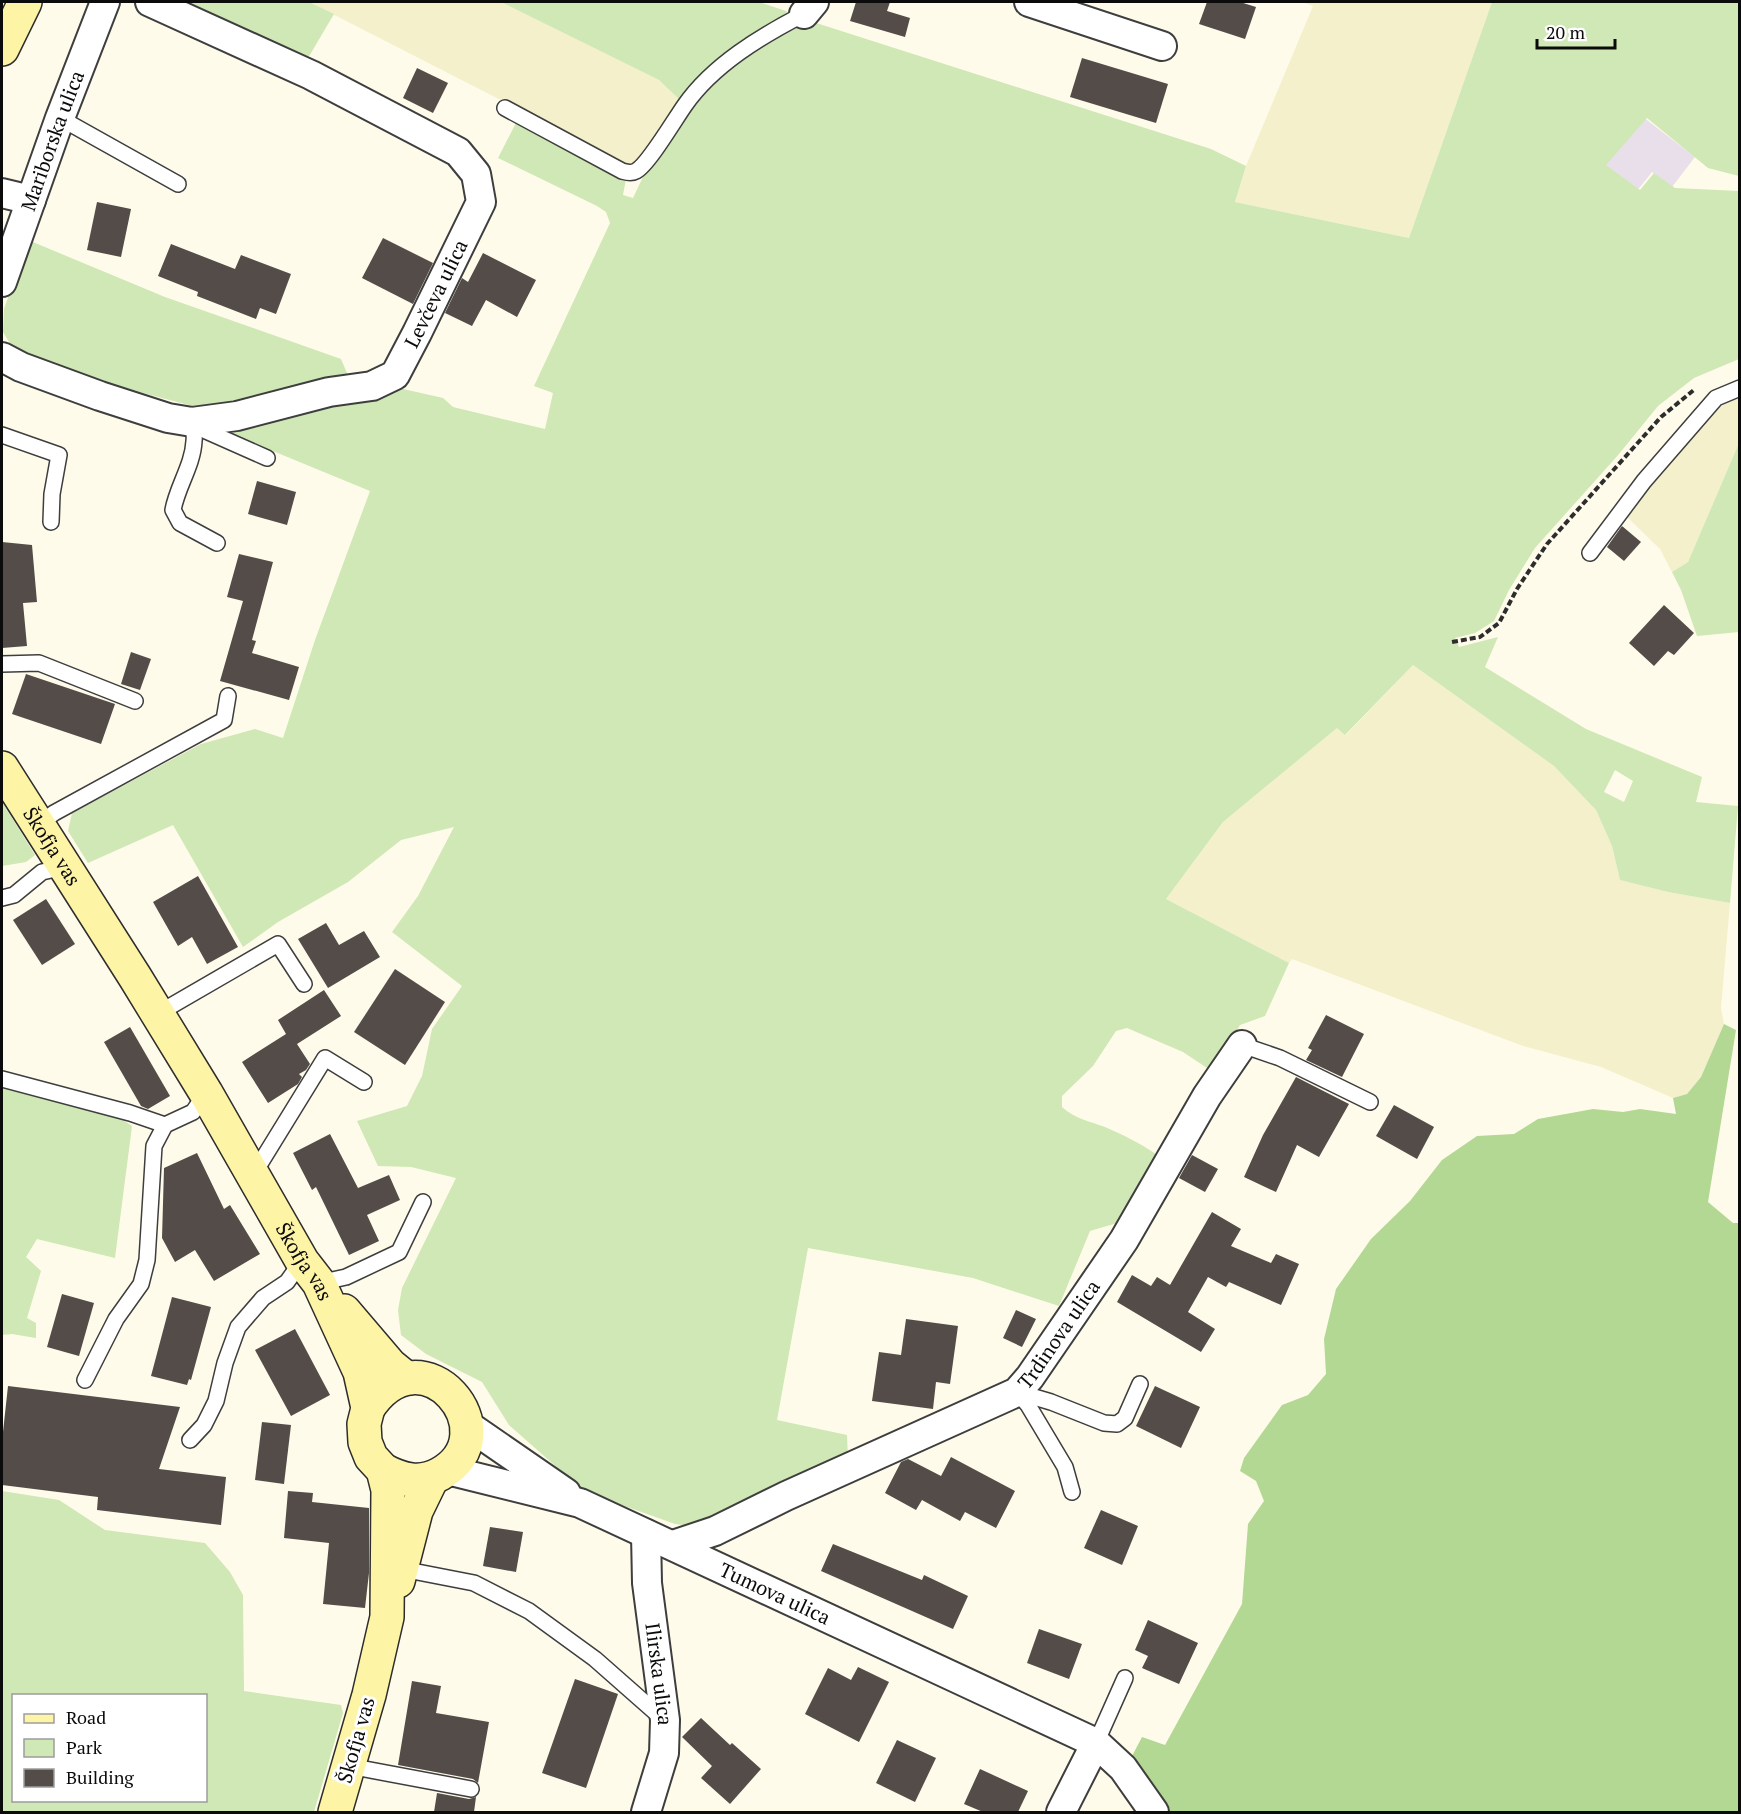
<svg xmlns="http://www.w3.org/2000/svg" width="1741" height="1814" font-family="'PT Serif',serif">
<rect width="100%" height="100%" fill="#fffbea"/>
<!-- industrial -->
<path fill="#e9dfea" d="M1643,117L1695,157L1672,187L1652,172L1636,192L1604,167Z"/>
<!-- farmland -->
<g fill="#f4f0cb">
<path d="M309,2H501L659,80L681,101L644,156L635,163L626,164Z"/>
<path d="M1302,2H1492L1409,238L1235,202L1246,166L1313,6Z"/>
<path d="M1739,397V443L1688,562L1672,572L1660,549L1627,517L1693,433L1725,403Z"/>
<path d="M1413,665L1554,766L1596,810L1612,846L1620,880L1668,892L1730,903L1721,1008L1724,1024L1701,1077L1687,1094L1673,1098L1601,1067L1523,1046L1292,959L1289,963L1166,899L1223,822L1338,727L1346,735Z"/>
</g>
<!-- green -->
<g fill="#cfe8b5" fill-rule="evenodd">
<path d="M181,2H309L334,14L308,58L289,54Z"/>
<path d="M501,2H759L786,11L790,15L681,101L659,80Z"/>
<path d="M1492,2H1739V176L1708,168L1647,118L1606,165L1640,190L1654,173L1675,188L1739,191V359L1694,378L1658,406L1619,454L1535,548L1509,590L1494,621L1475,633L1455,638L1459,647L1498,637L1485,667L1586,729L1702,777L1696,802L1738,806L1730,903L1668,892L1620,880L1612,846L1596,810L1554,766L1413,665L1345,735L1337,728L1223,822L1166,899L1289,963L1265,1016L1240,1025L1213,1072L1183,1052L1127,1028L1116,1031L1093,1066L1062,1096V1107C1075,1119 1089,1121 1105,1127C1126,1136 1146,1146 1164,1160L1142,1199L1117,1223L1090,1231L1059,1306L973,1278L808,1248L777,1420L847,1435L848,1458L787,1488L690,1526L675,1524L619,1504L578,1486L509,1425L482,1382L426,1354L401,1335L398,1310L402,1288L456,1178L411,1167L378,1166L357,1121L407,1106L422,1076L432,1029L462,986L392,932L418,896L454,827L401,840L348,882L278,922L243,947L173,825L88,863L68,831L72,813L201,744L255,729L283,738L315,640L370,491L234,435L232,424L399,388L443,398L453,407L545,429L553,393L534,386L610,223L606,212L597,206L498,158L518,119L626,179L623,195L633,198L642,179L692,102L749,53L810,21L1211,149L1246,166L1235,202L1409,238ZM1615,770L1633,781L1624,802L1604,792Z"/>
<path d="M28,240L165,297L341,359L350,380L204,409L139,392L59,367L12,347L3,332L4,309Z"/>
<path d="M1739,443V632L1697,636L1681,590L1672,572L1688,562Z"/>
<path d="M2,802L35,855L26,862L2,866Z"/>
<path d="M2,1086L123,1120L132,1126L115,1258L37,1239L26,1257L41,1271L27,1318L36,1323V1338L12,1334L2,1335Z"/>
<path d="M2,1491L59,1500L105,1530L205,1543L230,1572L243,1595L244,1691L341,1705L343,1713L314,1812H2ZM14,1696H206V1800H14Z"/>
</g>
<!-- forest -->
<path fill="#b3d894" d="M1724,1024L1736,1030L1708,1202L1733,1223H1739V1812H1170L1132,1756L1142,1737L1165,1745L1242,1604L1248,1524L1264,1501L1256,1481L1240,1471L1244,1458L1282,1405L1308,1395L1326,1374L1324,1339L1336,1289L1371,1239L1410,1201L1442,1160L1477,1136L1514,1134L1538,1119L1593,1109L1623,1112L1640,1109L1676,1114L1673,1098L1687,1094L1701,1077Z"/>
<!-- building -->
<g fill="#544c48">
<path d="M856,2H890L887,11L910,18L905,37L850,21Z"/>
<path d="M1207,2H1240L1256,7L1245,39L1199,24Z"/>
<path d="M1082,58L1168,84L1156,123L1070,97Z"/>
<path d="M417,68L448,83L433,113L403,98Z"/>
<path d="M97,202L131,209L121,257L87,250Z"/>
<path d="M383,238L433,263L413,304L362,278Z"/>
<path d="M171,244L235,269L241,255L291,274L276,314L260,308L256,319L197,296L198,292L158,276Z"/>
<path d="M483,253L536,280L517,317L486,300L472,326L445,313L462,278L468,282Z"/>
<path d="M257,481L296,492L287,525L248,514Z"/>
<path d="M1622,526L1641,542L1624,561L1607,547Z"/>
<path d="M2,542L32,545L37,602L23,603L27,646L2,648Z"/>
<path d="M239,554L273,562L252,640L256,641L252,653L299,667L289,700L220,681L243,601L227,597Z"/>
<path d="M1664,605L1694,633L1674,655L1668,651L1654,666L1629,643Z"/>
<path d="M131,652L151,659L140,690L121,684Z"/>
<path d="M26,674L115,704L101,744L12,714Z"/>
<path d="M198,876L238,947L207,964L192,937L178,946L153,902Z"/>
<path d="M46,899L75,944L42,965L13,920Z"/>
<path d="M326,923L339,945L364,931L380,957L328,988L298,939Z"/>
<path d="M395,969L445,1002L405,1065L354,1032Z"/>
<path d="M324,990L341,1016L297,1044L310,1064L306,1070L299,1074L302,1077L298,1084L268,1103L242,1062L286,1034L278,1020Z"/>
<path d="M1326,1015L1364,1034L1342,1077L1306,1060L1312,1050L1308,1048Z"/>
<path d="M130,1027L170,1096L148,1109L141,1106L104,1042Z"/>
<path d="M1296,1077L1349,1104L1319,1157L1297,1145L1276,1192L1244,1177L1263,1135Z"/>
<path d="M1394,1105L1434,1127L1417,1159L1376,1136Z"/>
<path d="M330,1134L358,1188L389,1175L400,1200L367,1215L379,1241L349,1255L316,1187L312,1190L293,1153Z"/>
<path d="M197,1153L224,1209L230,1205L260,1254L214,1281L195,1250L175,1262L162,1238L164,1168Z"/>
<path d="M1192,1155L1218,1169L1205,1192L1179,1178Z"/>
<path d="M1212,1212L1241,1229L1231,1246L1271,1263L1276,1254L1299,1264L1281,1305L1229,1282L1226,1287L1208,1277L1188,1312L1215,1329L1201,1352L1117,1302L1132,1275L1151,1286L1157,1277L1170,1285Z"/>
<path d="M62,1294L94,1303L79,1356L47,1347Z"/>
<path d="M172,1297L211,1307L191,1380L189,1379L187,1385L151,1376Z"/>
<path d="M1016,1310L1036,1319L1022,1347L1003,1338Z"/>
<path d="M906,1319L958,1326L950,1384L936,1382L933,1409L872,1401L879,1352L901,1355Z"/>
<path d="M295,1329L330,1395L291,1416L255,1350Z"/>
<path d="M8,1386L180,1407L159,1469L226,1477L221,1525L97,1510L98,1497L2,1485V1441Z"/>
<path d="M1155,1386L1200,1407L1181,1448L1136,1426Z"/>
<path d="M262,1422L291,1425L284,1484L255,1480Z"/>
<path d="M951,1457L1015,1491L996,1528L965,1512L960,1521L922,1500L916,1510L885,1493L901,1462L908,1459L941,1476Z"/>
<path d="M288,1491L313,1493L312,1502L369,1508V1573L365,1608L323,1604L329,1543L284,1538Z"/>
<path d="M1101,1510L1138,1526L1122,1565L1084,1548Z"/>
<path d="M490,1527L523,1532L516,1572L483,1566Z"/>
<path d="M833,1544L922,1580L924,1575L968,1596L953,1629L821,1571Z"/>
<path d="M1148,1620L1198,1643L1179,1684L1142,1668L1148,1656L1135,1650Z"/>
<path d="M1039,1629L1082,1644L1069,1679L1027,1663Z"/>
<path d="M858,1667L889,1682L859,1742L805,1714L828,1668L851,1680Z"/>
<path d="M575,1679L618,1694L586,1788L542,1773Z"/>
<path d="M412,1681L441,1686L436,1713L489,1722L478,1783L473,1779L398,1765Z"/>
<path d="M701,1718L730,1745L732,1743L761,1769L730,1804L701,1778L712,1766L682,1737Z"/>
<path d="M897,1740L936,1758L915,1802L876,1783Z"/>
<path d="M980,1769L1028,1791L1018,1812H983L964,1804Z"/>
<path d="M437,1793L469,1799L476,1797L474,1812H434Z"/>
</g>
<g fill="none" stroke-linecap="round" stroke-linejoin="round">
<defs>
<g id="service">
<path d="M505,108L622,171C626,172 631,174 636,171C648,165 675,119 685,105C713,65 761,36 804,14"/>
<path d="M60,118L178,184"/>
<path d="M192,422C193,428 195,435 194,441C193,465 177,487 173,510L180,523L217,543"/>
<path d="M194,423L206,431L267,458"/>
<path d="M2,435L59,455L52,494L51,522"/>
<path d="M1590,553L1644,481L1716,398L1740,388"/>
<path d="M2,664L39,663L135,701"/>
<path d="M38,825L54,813L224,720L228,696"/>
<path d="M2,898L14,895L42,872L64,867"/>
<path d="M157,1014L278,944L304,984"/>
<path d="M1242,1045L1280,1058L1370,1102"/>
<path d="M2,1079L130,1113L165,1125"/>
<path d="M253,1175L325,1058L364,1082"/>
<path d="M319,1283L346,1277L399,1252L423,1202"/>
<path d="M85,1380L116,1319L141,1284L147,1260L154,1146L165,1125L193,1112L206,1093"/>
<path d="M1017,1392L1051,1402L1104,1423L1117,1424L1125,1418L1140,1384"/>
<path d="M1017,1392L1028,1405L1065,1467L1072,1492"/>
<path d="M190,1440L204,1425L216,1401L225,1363L238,1327L263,1298L287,1282L302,1261"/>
<path d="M402,1569L474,1583L529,1611L595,1659L662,1718"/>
<path d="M1096,1743L1125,1678"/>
<path d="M349,1766L471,1789"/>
</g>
<g id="minor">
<path d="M1029,2L1162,46"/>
<path d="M804,14L814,2"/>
<path d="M2,193L31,200"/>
<path id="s1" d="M2,282L60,118L105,2"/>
<path id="s2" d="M2,357L21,367L100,396L168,418L192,422L237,416L329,392L372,386L395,375L417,333L481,202L476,174L458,152L311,75L150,2"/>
<path d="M466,1424L566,1493"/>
<path id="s3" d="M447,1470L580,1503L1096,1743L1123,1768L1154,1812"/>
<path id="s4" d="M646,1534L647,1583L665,1720L664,1753L646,1812"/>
<path id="s5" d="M673,1545L715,1531L786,1496L1017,1392L1030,1377L1124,1240L1207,1096L1242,1045"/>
<path d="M1061,1812L1096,1743"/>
</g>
<g id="secondary">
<path d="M2,49L25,2"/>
<path id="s6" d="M2,768L135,977L206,1093L302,1261L319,1283L360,1372L368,1408L364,1424L365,1442L371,1457L383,1470L388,1490L387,1617L369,1695L335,1812"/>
<path d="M344,1311L390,1365L406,1378"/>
<path d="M368,1408C423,1325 512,1434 440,1474C420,1485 402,1480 383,1470"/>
<path d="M398,1581L416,1511L432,1478"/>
</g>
</defs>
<!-- service casing -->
<use href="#service" stroke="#3e3e3e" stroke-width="18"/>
<!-- minor casing -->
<use href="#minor" stroke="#3e3e3e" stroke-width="32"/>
<!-- secondary casing -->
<use href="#secondary" stroke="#2d2d2d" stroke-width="36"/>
<!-- path -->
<path stroke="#2d2d2d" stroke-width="4" stroke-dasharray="6 3" stroke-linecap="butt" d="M1452,642L1480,637L1499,623L1517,589L1547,544L1661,417L1695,389"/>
<!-- service -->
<use href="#service" stroke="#fff" stroke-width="15"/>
<!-- minor -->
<use href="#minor" stroke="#fff" stroke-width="28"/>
<!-- secondary -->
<use href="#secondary" stroke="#fef4a5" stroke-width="33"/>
</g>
<g text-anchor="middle" stroke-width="6" stroke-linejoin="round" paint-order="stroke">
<!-- street labels -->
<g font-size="20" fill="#0b0b0b" stroke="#fff">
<text dy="7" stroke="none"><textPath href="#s1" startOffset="150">Mariborska ulica</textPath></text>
<text dy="7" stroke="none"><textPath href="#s2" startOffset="502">Levčeva ulica</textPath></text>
<text dy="7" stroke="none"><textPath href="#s6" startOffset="93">Škofja vas</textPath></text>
<text dy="7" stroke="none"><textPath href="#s6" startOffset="579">Škofja vas</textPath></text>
<text dy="7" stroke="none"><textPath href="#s5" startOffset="448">Trdinova ulica</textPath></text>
<text dy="7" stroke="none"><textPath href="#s3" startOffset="352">Tumova ulica</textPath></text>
<text dy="7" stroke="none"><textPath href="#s4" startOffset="141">Ilirska ulica</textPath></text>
<text transform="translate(356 1740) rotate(-74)" y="7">Škofja vas</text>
</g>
</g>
<!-- border -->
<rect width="1741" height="1814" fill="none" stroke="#0b0b0b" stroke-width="6"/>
<!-- legend -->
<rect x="12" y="1694" width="195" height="108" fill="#ffffff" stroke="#9d9d9d" stroke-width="1.5"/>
<rect x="24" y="1714" width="30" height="9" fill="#fef4a5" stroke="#9d9d9d" stroke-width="1.5"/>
<text x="66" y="1724" font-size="18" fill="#0b0b0b">Road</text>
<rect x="24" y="1739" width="30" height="18" fill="#cfe8b5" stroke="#9d9d9d" stroke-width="1.5"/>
<text x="66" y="1754" font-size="18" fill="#0b0b0b">Park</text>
<rect x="24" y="1769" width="30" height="18" fill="#544c48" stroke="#9d9d9d" stroke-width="1.5"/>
<text x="66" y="1784" font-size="18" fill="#0b0b0b">Building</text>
<!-- scale -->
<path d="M1537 39v9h78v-9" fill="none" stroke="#0b0b0b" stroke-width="3"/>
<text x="1546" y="39" font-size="18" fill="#0b0b0b" stroke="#ffffff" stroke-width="4.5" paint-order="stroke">20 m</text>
</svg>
